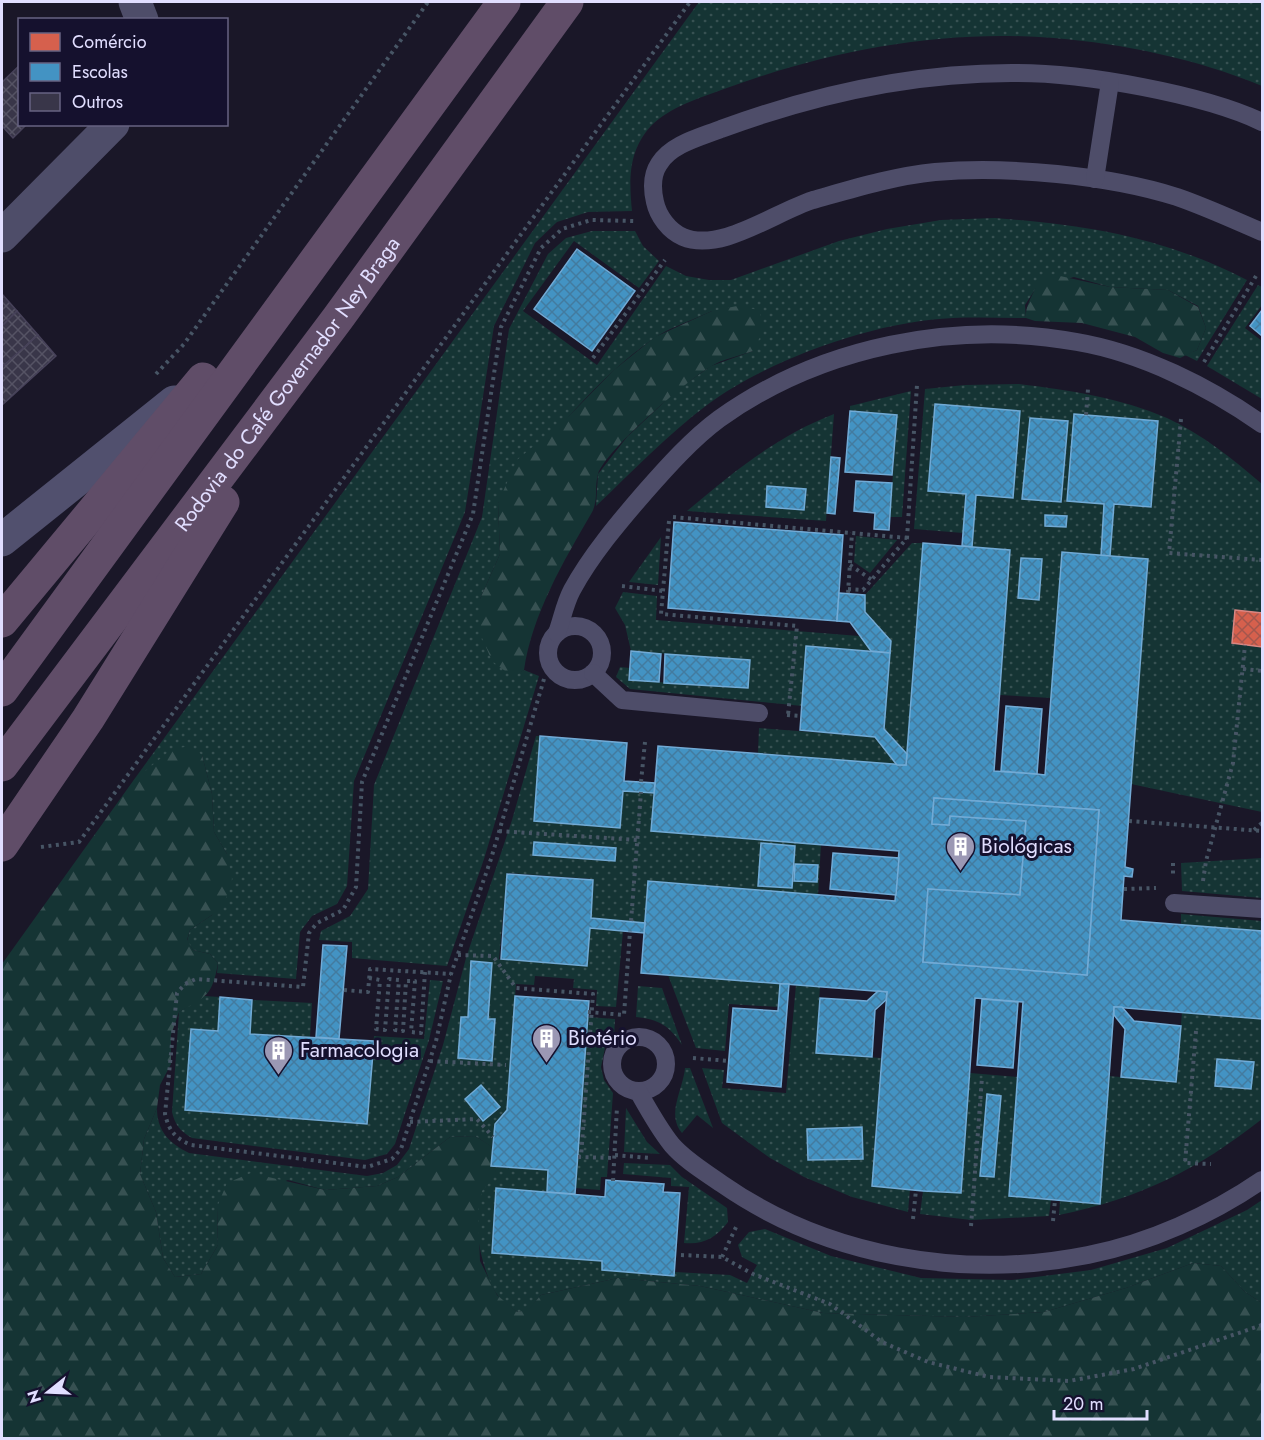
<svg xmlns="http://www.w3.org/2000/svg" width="1264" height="1440" font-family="Jost,sans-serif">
<defs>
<pattern id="green-dots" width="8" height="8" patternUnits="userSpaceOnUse" patternTransform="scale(1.5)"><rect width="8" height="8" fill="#153434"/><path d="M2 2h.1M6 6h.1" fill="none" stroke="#375152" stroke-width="1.8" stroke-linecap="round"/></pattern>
<pattern id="forest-firs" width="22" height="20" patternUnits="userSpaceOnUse" patternTransform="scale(1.5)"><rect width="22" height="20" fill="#153434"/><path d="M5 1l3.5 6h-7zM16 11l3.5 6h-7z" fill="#375152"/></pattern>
<pattern id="shops-cross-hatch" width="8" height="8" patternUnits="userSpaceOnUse" patternTransform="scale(1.5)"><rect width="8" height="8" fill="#d6604d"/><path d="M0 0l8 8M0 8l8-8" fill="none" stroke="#a3564d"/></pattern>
<pattern id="schools-cross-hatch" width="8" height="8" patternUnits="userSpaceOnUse" patternTransform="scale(1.5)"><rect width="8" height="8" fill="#4393c3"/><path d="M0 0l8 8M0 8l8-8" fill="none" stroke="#437b9f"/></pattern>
<pattern id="building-cross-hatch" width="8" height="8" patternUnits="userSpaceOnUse" patternTransform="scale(1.5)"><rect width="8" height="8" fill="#393649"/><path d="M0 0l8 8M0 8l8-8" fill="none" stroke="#555364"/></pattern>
</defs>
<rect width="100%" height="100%" fill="#1a1728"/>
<!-- green -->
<g fill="url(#green-dots)" fill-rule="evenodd">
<path d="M699,2H1262V86C1197,59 1125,44 1054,38C942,29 830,50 724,89C699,98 670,107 651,126C628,151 629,180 632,211L588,212L557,222L535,243L494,326L465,512L354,781L347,886L337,904L312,916L300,932L296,979L217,973L218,963L210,954L193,950L187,941L190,930L212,915L227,854L214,832L212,794L202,755L133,781Z"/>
<path d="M995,218C1088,225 1163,237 1247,280L1197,361L1185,355L1197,350L1206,328L1198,306L1168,290L1110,287L1074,277L1038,285L1025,305L1026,318C1002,318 977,317 953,318C876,321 769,359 707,405C667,435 632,472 596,506L598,474L627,437L677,390L711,366L753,351L712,311C693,320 670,327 653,339C591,382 545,445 498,503L500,554L480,599L512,676L524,670L539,676L484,859L447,966L352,958V942L319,940L321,931L350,916L368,889L374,785L482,517L509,329L548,254L566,238L592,231H635L643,246L659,261L639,288L574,241L523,311L597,365L666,266L686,276L709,280H731L839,241L887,229L941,220Z"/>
<path d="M1258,285L1262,287V305L1245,328L1262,341V399L1207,366Z"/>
<path d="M1019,384C1068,390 1121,398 1167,418C1202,434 1234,460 1262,484V812L1131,784L1148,560L1110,556L1114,504L1151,507L1158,421L1074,414L1067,501L1104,504L1101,556L1062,552L1051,698L1000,695L1010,550L972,547L976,495L1013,497L1020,411L966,494L963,533L914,529L925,389L965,385ZM1030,418L1068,421L1061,502L1022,498Z"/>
<path d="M911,391L902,517H890L897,415L850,411V406Z"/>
<path d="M834,414L826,521L687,511C733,472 777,436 834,414Z"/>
<path d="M856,536L897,540L870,573L854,562Z"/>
<path d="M661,537L658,585L629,582Z"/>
<path d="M912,543H923L907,754L884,729L891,641L865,612V595Z"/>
<path d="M623,592L657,596L656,620L859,636L871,651L806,647L802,706L630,689L616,677L620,667L630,668L629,680L748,688L750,661L631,651L625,625L615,608Z"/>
<path d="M759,728L875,737L897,765L758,753Z"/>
<path d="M536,736H540L534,821L620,828L623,791L654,793L652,831L821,845L818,895L648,881L645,923L591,918L593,879L507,873L499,959L587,966L590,928L623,931L616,1007L596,1006L597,990L573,988L574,979L535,976L534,985L516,984L507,1110L495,1124L492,1147L475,1136L450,1137L398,1177L377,1186L325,1190L288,1180L217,1207L218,1245L201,1274L175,1277L163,1258L156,1212L140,1174L144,1139L157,1108C157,1131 169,1143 189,1153L367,1176L383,1173L397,1165L409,1149L443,1045L466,958L512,820Z"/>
<path d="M1262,858V898L1182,891L1181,863Z"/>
<path d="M1181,914L1262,921V931L1181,925Z"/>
<path d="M668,975L780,984L778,1007L729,1004L725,1051L696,1048Z"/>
<path d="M430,980L443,981L429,1040L395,1144L387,1154L365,1160L192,1138C180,1131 175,1125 172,1112L179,1012L204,996L220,997L218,1031L191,1029L185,1110L367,1124L374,1036L424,1039Z"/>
<path d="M796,985L820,986L816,1053L881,1058L872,1186L910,1189L908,1212L852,1197L804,1177L770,1158L722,1123L702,1068L724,1070L722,1088L786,1093Z"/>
<path d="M638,986L662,988L682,1045C670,1026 658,1019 636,1017Z"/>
<path d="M252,1000L312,1003L310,1037L250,1034Z"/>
<path d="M1182,1012L1262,1019V1119C1197,1170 1141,1198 1059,1215L1060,1201L1099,1204L1109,1076L1176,1082Z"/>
<path d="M588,1017L615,1019L614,1037L606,1043L601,1067L604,1080L613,1093L607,1177H601L600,1190L575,1188Z"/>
<path d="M685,1068H690L713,1128L697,1115L682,1133C666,1114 683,1090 685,1068Z"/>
<path d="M970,1073L1018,1077L1009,1196L1051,1200L1049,1216L971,1220L920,1214L923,1191L961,1193Z"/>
<path d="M626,1108L647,1142L660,1154L624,1152Z"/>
<path d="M624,1163L670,1165L682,1177L727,1208L728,1222C716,1238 703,1245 684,1243L689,1187L671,1186V1178L623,1174Z"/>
<path d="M496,1167L548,1170L547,1192L496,1189L492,1253L602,1261V1270L674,1276L675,1272L730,1275L747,1283L757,1265L742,1257L738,1245L749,1232L765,1229L831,1256L921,1278L1012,1280L1091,1270L1167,1248L1247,1210L1262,1200V1303L1245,1292L1221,1266L1193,1263L1126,1288L1044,1312L964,1317L823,1313L700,1286L618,1278L541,1295L528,1311L517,1312C510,1306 501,1301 496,1293C482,1272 469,1214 482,1190C488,1180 495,1179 496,1167Z"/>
</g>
<!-- forest -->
<g fill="url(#forest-firs)">
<path d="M1051,274L1110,287L1168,290L1198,307L1206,328L1197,350L1180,358L1163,353L1135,337L1082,323L1035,321L1026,318C1025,301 1038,290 1037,280Z"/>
<path d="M737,306L759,310L764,329L753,351C739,356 722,359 710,367C686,381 606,450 598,474C594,488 599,501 591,514C563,562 532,615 524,670L513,677L492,661L479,631L480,599L500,554L498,503L517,460L568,417L614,370L655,337L712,311Z"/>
<path d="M191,746L202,755L212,794L214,832L227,854L232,879L225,901L212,915L190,930L187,940L193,950L210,954L218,963C212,996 207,996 179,1012L171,1035V1064L160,1085L157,1108L144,1139L140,1174L156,1212L163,1258L175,1277L201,1274L218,1245L217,1207L227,1183L251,1173L325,1190L377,1186L398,1177L450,1137L475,1136L499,1151L495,1176L482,1191L478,1211L480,1261L497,1295L517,1312L528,1310L541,1295L618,1278L700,1286L823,1313L964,1317L1044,1312L1126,1288L1193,1263L1221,1266L1245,1292L1262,1303V1438H2V964L133,781L172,749Z"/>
</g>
<!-- shops -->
<path fill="url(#shops-cross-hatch)" stroke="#d98682" stroke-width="1.5" d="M1235,610L1262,613V647L1232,643Z"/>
<!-- schools -->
<g fill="url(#schools-cross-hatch)" stroke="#72aad5" stroke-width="1.5" fill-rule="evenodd">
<path d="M577,249L635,291L592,351L534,309Z"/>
<path d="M1262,310V336L1250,326Z"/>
<path d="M935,404L1020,411L1013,498L976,495L972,547L962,546L966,494L928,491Z"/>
<path d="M850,411L897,415L892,475L845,472Z"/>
<path d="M1074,414L1158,421L1151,507L1114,504L1110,556H1101L1104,504L1067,501Z"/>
<path d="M1030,418L1068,421L1061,502L1022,499Z"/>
<path d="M831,457L840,458L835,514L827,513Z"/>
<path d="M856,481L892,483L889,530L874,529L875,513L854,511Z"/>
<path d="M767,486L806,489L804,510L766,507Z"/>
<path d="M1045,515L1067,516L1066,527L1045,526Z"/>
<path d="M674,522L843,535L837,621L668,608Z"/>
<path d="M923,543L1010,550L994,771L1037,774L1045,775L1062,552L1148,559L1125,867L1133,869L1132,877L1124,876L1121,920L1262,931V1019L1114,1007L1100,1204L1009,1196L1023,1002L975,998L961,1193L923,1191L872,1186L887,992L641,973L648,881L895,901L899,851L651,831L655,783L658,746L906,765ZM934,798L1099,810L1087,975L923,962L928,889L1020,895L1026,821L950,816L949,825L932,824Z"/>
<path d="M1021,558L1042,559L1039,600L1018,598Z"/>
<path d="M839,593L865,595V612L891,641L890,653L871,651L850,622L837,621Z"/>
<path d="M806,646L890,653L884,729L907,754L906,765H897L875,737L800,730Z"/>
<path d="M631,651L661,654L659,682L629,680Z"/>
<path d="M665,654L750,660L748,688L664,683Z"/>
<path d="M1006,706L1042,709L1037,774L1001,771Z"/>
<path d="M540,736L627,743L624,781L655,783L654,793L623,791L620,828L534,821Z"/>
<path d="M934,798L1099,810L1087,975L923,962L928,889L1020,895L1026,821L950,816L949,825L932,824Z"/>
<path d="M534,842L616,848L615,861L533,855Z"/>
<path d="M761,843L795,846L792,888L758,886Z"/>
<path d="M833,853L899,858L896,895L830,889Z"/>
<path d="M795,864L818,865L817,882L794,881Z"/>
<path d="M507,874L593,880L591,918L645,923L644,933L590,928L587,966L501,959Z"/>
<path d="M323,945L347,946L339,1039L316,1037Z"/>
<path d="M471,961L492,963L488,1019H495L492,1061L458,1058L461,1017H468Z"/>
<path d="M780,984H789L781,1087L727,1082L733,1008L778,1011Z"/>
<path d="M878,991L887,992L886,1000L875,1010L872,1057L816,1053L820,998L867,1001Z"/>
<path d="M515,996L589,1001L575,1194L547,1192L548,1170L491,1166L495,1124L507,1110Z"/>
<path d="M220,997L252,1000L250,1034L374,1041L367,1124L185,1110L191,1029L218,1031Z"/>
<path d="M982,999L1018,1002L1013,1068L977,1065Z"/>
<path d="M1114,1007H1122L1134,1021L1181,1026L1176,1082L1121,1077L1125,1029L1114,1015Z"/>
<path d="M1217,1059L1254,1062L1251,1089L1215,1086Z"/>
<path d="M481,1085L500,1107L483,1121L465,1099Z"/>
<path d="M987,1094L1001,1096L994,1177L980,1176Z"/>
<path d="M862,1127L863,1159L808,1160L807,1129Z"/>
<path d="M606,1180L664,1184L663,1192L680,1193L674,1276L602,1270V1261L492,1253L496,1188L605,1197Z"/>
</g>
<!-- building -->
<g fill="url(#building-cross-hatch)" stroke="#47425a" stroke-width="1.5">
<path d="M20,65V124H27L13,138L2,126V82Z"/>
<path d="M2,294L17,311L2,326Z"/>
<path d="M17,311L38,335L2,367V326Z"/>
<path d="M38,335L56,356L2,405V367Z"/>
</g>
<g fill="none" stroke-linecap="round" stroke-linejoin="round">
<!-- path -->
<g stroke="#475565" stroke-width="4" stroke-dasharray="3 4.5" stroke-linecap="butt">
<path d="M593,358L665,260"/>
<path d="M1204,362L1256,276"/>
<path d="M156,374L184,344L428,2"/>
<path d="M1086,415L1088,389"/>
<path d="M1181,419L1169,553L1262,560"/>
<path d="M673,517L907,538"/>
<path d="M669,521L661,614L797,626L788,715"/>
<path d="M850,565L872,580"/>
<path d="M622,586L663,591"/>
<path d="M848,589L863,590L907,538L917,385"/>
<path d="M848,593L852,533"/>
<path d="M1243,669L1262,671"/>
<path d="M544,679L491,859L451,974L436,1041L401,1149L392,1159L367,1167L191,1145C175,1138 169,1131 165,1114L177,993L185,984L196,979L303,987L309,933L317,923L343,910L356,887L362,782L473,514L501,327L541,248L562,229L591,220L634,221"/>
<path d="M787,715L801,716"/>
<path d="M641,782L645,742"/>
<path d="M1129,821L1262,831"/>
<path d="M1254,830L1262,823"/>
<path d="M499,831L637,840"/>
<path d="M41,847L79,842L690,2"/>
<path d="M1173,863V878"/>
<path d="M1203,881L1206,861L1233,763L1245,645"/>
<path d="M1124,889L1156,888"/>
<path d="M631,921L641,792"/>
<path d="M458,955L493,956L516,988L593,994L581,1157"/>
<path d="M369,978L380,980L376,1029L385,1030L389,979L399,980L395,1030L403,1031L406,981H415L411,1032L421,1033L425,972"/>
<path d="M344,990L368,992L370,969L451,974"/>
<path d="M588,1012L624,1015L630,931"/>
<path d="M1196,1031L1185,1163L1211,1164"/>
<path d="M693,1058L729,1061"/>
<path d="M430,1061L506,1065"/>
<path d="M410,1122L477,1119L493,1137"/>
<path d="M615,1155L650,1158"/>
<path d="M578,1157L615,1158"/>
<path d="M613,1181L617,1107"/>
<path d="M913,1219L916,1190"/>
<path d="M1053,1221L1055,1200"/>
<path d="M971,1226L982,1077"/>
<path d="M681,1255L722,1257L753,1274L830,1304L882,1342L928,1362L989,1377L1069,1381L1134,1369L1262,1325"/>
<path d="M722,1257L737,1225"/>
</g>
<!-- lane -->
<g stroke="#4e4d69" stroke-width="18">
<path d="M1262,122C1203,94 1084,73 1018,73C916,72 816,94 721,129C701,137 671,144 659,164C651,176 652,189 655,202C658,216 669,231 683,237C721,253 775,212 813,200C852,189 894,176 935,172C1007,166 1108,175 1177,197C1206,207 1234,220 1262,232"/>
<path d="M1095,179L1110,82"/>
<circle cx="575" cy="653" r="27"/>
<path d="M557,633C562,619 565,603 572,590C591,555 619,522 645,492C667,467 692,439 719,419C821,346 955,320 1077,342C1142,353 1209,387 1262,424"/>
<path d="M593,673L622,700L759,713"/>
<path d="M1174,903L1262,909"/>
<circle cx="639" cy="1064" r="27"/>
<path d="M638,1091C648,1109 659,1129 672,1145C686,1161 705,1172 722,1184C827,1257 963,1280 1088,1255C1149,1243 1211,1215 1262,1180"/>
</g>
<!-- street -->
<g stroke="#4e4d69" stroke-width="33">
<path d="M135,2L142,20"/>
<path d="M2,236L113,124"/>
</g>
<!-- secondary -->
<path stroke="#51506e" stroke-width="33" d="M2,540L174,402"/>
<!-- highway -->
<g stroke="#604d68" stroke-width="33">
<path d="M2,621L203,379"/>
<path d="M2,690L504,2"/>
<path id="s1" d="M2,765L338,318L567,2"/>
<path d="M2,845L88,719L223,502"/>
</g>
</g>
<!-- icons -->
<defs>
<symbol id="building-pin" viewBox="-11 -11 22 30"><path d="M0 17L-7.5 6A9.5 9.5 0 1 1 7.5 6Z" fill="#9b98b4" stroke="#15112e"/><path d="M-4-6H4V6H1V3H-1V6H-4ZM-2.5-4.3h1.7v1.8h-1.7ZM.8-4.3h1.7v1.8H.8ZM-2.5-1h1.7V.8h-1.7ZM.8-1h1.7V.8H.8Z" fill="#fff"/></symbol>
</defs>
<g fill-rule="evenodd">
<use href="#building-pin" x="944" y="830" width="33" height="45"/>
<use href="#building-pin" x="530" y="1022" width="33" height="45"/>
<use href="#building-pin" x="262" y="1034" width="33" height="45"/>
</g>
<g text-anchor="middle" stroke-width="6" stroke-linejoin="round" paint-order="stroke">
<!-- street labels -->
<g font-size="21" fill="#e1deff" stroke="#15112e">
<text dy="7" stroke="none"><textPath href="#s1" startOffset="476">Rodovia do Café Governador Ney Braga</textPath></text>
</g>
<!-- poi labels -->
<g font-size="21" fill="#e1deff" stroke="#15112e" text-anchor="start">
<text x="981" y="853">Biológicas</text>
<text x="568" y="1045">Biotério</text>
<text x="300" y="1057">Farmacologia</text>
</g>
</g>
<!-- border -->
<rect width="1264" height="1440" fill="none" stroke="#e1deff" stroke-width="6"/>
<!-- legend -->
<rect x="18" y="18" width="210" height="108" fill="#15112e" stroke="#676382" stroke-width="1.5"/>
<rect x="30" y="33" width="30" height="18" fill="#d6604d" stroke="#676382" stroke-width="1.5"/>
<text x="72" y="48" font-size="18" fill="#e1deff">Comércio</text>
<rect x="30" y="63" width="30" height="18" fill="#4393c3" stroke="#676382" stroke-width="1.5"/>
<text x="72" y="78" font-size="18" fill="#e1deff">Escolas</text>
<rect x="30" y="93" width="30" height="18" fill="#393649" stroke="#676382" stroke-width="1.5"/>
<text x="72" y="108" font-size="18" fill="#e1deff">Outros</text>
<!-- north arrow -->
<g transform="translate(48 1392) rotate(252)" stroke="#15112e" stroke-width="4.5" paint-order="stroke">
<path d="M0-4.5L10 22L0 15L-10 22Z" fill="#e1deff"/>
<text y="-9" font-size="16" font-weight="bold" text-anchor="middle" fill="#e1deff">N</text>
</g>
<!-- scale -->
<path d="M1054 1410v9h93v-9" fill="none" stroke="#e1deff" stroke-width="3"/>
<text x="1063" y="1410" font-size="18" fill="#e1deff" stroke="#15112e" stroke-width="4.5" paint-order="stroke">20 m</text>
</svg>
